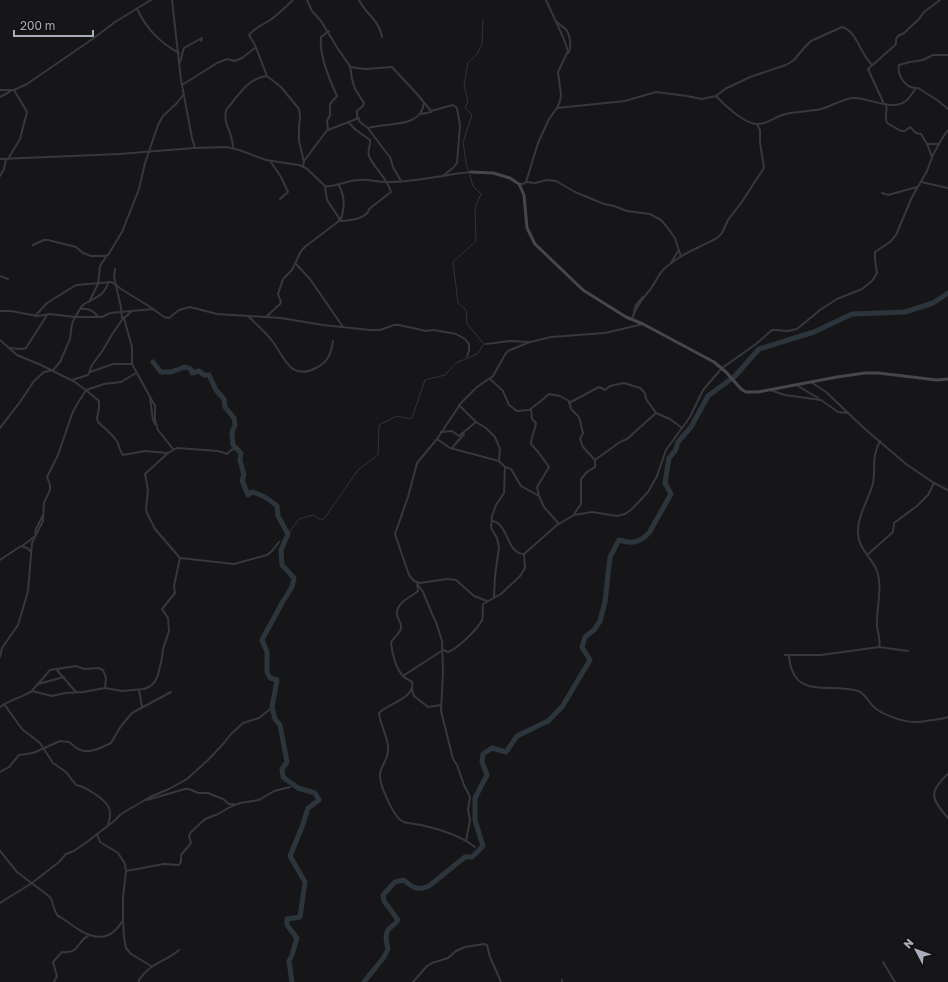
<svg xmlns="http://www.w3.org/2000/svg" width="948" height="982" font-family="'Golos Text',sans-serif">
<rect width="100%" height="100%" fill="#161618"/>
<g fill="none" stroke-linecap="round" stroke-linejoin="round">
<!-- stream -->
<path stroke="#2c353c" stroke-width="1" d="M288,534L299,519L313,515L319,519H324L358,470L378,455L379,425L397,416L410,419L412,418L425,380L445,375L456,363L477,354L484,344L467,324L466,310L458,303L453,262L476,241L475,207L481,194L473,186L466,163L463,142L472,115L465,108L468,102L464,85L468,63L477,54L482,44L483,19"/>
<!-- river -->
<g stroke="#2c353c" stroke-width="5">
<path d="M153,362L161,372H171L185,367L191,369L192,373L199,371L204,375H209L216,390L224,399L225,407L234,418L235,425L232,432L233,445L241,453L240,460L244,475L242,480L248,495L252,492C261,494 270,500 277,506L278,516L288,534L281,550L282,565L294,578L292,587L282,603L262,640L267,652V672L270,678L277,680L272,707L275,719L280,725L287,762L282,769L283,777L298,788L315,793L319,800L308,808L302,827L290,856L305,882L300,917L287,919V925L297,938L292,955L289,961L292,982"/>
<path d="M364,982L384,957L388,949C386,941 384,932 391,927C394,924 396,924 398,920L384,901L383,895L395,882L404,880C413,888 417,891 429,886L465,857H472L483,846L475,820V798L487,775L482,762L483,754L492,748L506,752L517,736L548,721L562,707L590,660L582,647L585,637L594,630L600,621L605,602L610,557L619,540C632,544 639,543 649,533L671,494L665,483L669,458L675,451L678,442L691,427L708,396L735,376L759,349L814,332L852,314L905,312L933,303L948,293"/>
</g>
<!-- street -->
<g stroke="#37383d" stroke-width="2">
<path d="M172,0L181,80L192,138L195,148"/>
<path d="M293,0C285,7 279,14 270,20C264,24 253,29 249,35L255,45L267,76L281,87L299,109L300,117L299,128V141L304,162"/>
<path d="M307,0L312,11L321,21L338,49L350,66L352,79L355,89L364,103L363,106L357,111V116L360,122L368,128L382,147L390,157L393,167L401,181"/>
<path d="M359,0C366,15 379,19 382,37"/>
<path d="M137,9C147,29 159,42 179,53"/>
<path d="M557,22C560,25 565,28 567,31C570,36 572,49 568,53"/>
<path d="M180,62L184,48L202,38L201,41"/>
<path d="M350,67L365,69L392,67L417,94L431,111L453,105L457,108L460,125L457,163L453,168L444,175"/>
<path d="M182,85L217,63L227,59L235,61L242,58L255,48"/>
<path d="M916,88C905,88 897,75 899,65L910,62L923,60L933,55H948"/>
<path d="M0,90H14L27,84L94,38L115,22L151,0"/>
<path d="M716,96C724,105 744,123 756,124C766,125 773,118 782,115C794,111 808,112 821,109C832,106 842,99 853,98C869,97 893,113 907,100C910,97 913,92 916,88H918L937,100L948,109"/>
<path d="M0,97L11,91"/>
<path d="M884,104L868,69L894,46L896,44V39L898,36L904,33L919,19L924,12L940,0"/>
<path d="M886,104C888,111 884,117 887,123L901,131H905L910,127L916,133L921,134L927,144L932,157"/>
<path d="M557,108L625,101L656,92L687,96L702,99L716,96L725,89L750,77L786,65L794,60L804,48L811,41L842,27C857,31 860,54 872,65"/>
<path d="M421,114L431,112"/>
<path d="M368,128C386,122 421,129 424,103"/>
<path d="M328,130L359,118"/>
<path d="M927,144H939"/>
<path d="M233,148C233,132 223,126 226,110C237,97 249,77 267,76"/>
<path d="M0,159L119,154L194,148L227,147L239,150L266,160L299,165L306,168L325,186C334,188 348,180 358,180C368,179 378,182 388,182C416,182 443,175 470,172"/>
<path d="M8,159L20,139L27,112L14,90"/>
<path d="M271,162L281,177L288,192L280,199"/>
<path d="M303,166L304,161L328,129L327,121L330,115V104L337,96C330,81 319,54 321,37L329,31"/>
<path d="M0,176L4,169L6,159"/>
<path d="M526,182L538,143L549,119L557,108L560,101L561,95L558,72L568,51L563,37L546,0"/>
<path d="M921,182L948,188"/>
<path d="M338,184C345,195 345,207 341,219"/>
<path d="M519,184H523L526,182L535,183L547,180L556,181L575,192L604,204L614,206L627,211L650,214L661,220L667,227L675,238L681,257"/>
<path d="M882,193L888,195L917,187"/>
<path d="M340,219L341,221C351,220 361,220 368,212L369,209L391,192C387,177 375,170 369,156C367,150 371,145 370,140L356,130L348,122"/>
<path d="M33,245L44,240H48L76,247L83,253L91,256H105L108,255L122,232L139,189L145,163L158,125L163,116L177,103L184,94"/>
<path d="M671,263L678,251"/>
<path d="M296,264L310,279L343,327"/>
<path d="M115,269L114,277L121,307L122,319"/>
<path d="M0,276L8,279"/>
<path d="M89,302L98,284L100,266L106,257"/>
<path d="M81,309C89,308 94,311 98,317"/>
<path d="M0,311H11L37,316L50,314L75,317C78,314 79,309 82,306C91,298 103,299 108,283"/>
<path d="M131,312L124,318L132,347V364L155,406V420L158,430L173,449"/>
<path d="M634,312L636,305L643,297"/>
<path d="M35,316L47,303L76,285L112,282L121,289L152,308"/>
<path d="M249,317C257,325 266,332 273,342C285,358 290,381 316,368C328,362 331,354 333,341"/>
<path d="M266,317L280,304L281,302L278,294L283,279L292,270L301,251L306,246L339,221V218L327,200L325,186"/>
<path d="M632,320C634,309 642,299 649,291C655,284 658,274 665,268C674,260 688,252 699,247C706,243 713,241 718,237L722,233L728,220L741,203L764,168L760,142V130L757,124"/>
<path d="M0,340L9,348L22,349L26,348L47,315"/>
<path d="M486,344L510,341L529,342"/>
<path d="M9,348L17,355L41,365L75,382L92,395L99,401V408L97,418L98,422C104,428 111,433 116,440C120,445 119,451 123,455L145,451L167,453"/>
<path d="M90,372L113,364H132"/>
<path d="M490,379L503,391L509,405L517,411L529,410L541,401L549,394L560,396L569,401L571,409L579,417L583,433L580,439L583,447L595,460"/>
<path d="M72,380L88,375L92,365L103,350L111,336L124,317"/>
<path d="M811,382L826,392L865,429L906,464L934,483L948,490"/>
<path d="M798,385V386L818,398"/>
<path d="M770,390L785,395L821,400L838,412L848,413"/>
<path d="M150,398L153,420L155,424"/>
<path d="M569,403L599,387L605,390L610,386L624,383L640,388L645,393L646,399L656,413L670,419L682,428"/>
<path d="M459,405L476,422L486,428L495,437L500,449L499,461L505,467L504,493L496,505L492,516L491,528L497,538L499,547L495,576L494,598"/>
<path d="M531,409L532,419L536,423C535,431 531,437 531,444L539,453L549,467L537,487L539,496"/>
<path d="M0,428L20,402L34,381L44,372L53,370L60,362L70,339L72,324L75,317H102L110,313L153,309L164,317L169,318L179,310L190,307L217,314L281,318L323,325L370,330H380L394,325H399L426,331L434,330L456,334L465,339L469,344V351L467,356"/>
<path d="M441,432L452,431L459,436L476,422"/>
<path d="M437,439L450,448L499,461"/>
<path d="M237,448L231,450L227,454L218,451L177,448L168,453L145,474L148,490L146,509L147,513L155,529L180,558L234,564L267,555L272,551L279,542"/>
<path d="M452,448L464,434"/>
<path d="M505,467L511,469L521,486L539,496L544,507L559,524"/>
<path d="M574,514L581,504V479L587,472L595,467V460L620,442L627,439L656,413"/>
<path d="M493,521C509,525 506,553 524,554"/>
<path d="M35,534L36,529L43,515"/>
<path d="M22,546L34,537"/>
<path d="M867,555L893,532L894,523L917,506L928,495L934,483"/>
<path d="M0,560L21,546L27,548L30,551"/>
<path d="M417,582L418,591C411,597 397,602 397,613C396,618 402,622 401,628C400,634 393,637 391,643C392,653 396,670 404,677C406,679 410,680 412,682C416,698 387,704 379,713C380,725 388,736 388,748C389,759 381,765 380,774C379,784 394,819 404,822C410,824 418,824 425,826C442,830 461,836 475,847"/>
<path d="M418,585L423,592L433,616L436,622L442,641L443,673L441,711L453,759L457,765L464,785L470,797L468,810L470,820L466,841"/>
<path d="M487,601L474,596L456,580L447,579L420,583L414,581L409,575L395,534L408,497L417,463L437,439L461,403L477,387L493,376L506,353L510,350L530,342L551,337L605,333L643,324"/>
<path d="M879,647C881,639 878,635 877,626C876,609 883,588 877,571C872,557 858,549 858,533C857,516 869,499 873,483C876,467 871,458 880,441"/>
<path d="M785,655H821L879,647L908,651"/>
<path d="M789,656C793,701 829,682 858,691C866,694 869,703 875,708C885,716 906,723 918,722C923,722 928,720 933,720C938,719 944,719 948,717"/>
<path d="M0,657L2,648L18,625L28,591L32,543L43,521L44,503L50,490V485L47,477L58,455L72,414L76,406L86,390L104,384L121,382L136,373"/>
<path d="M56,669L76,692"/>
<path d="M403,676L443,650L448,652C457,649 478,629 482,620C484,615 482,609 483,604L501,594L520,576L525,568L524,554L557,525L574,515L592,512L617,516L625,514L632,509L648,492L657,476L666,450L690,417L703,390L722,368L756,344L772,330H776L788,331L797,329L820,310L837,299L862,289L872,281L877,273L875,260V252L890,242L896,235L912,197L927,171L933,155L941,140L948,130"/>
<path d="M38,684L64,677"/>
<path d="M412,689L414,696L428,707L441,705"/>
<path d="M139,690L142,707"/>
<path d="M31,692L50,670L76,666L84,669L98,668L103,670L106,678L105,688"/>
<path d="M4,704L22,729L40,743L53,763L66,772L76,785C86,787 103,798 108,806C112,812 110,819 108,825"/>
<path d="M0,707C11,699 21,698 32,691L52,696L65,693L83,692L105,688L122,691L144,689L149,687L154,683L158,675L162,658L163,649L169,631L168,618L162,609L175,593L174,586L180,558"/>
<path d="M0,772L9,767L19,755L33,753L60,741L69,742L78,749L84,751H90L98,749L111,743L121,726L132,713L171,692"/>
<path d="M948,774C928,792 931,799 948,818"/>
<path d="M147,800L185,789H189L198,793H208L223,799L229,804H234"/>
<path d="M97,834L100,842L118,853L125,864L126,871L123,897V920L124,937L126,948L131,954L151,966"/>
<path d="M0,851L17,872L50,897C54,903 53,910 58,916L62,918C84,934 106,950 123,920"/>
<path d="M126,871L164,864L179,865L181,862V855L191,843L189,836L190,833L205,819L218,814L230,807L240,803L259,800L274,791L290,787"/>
<path d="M0,903L32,883L59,862L66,854L74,851L87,842L114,821L121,814L150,797L169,789L187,779L208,760L224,743L231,734L243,723L259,718L269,710"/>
<path d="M883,962L895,982"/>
<path d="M54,982L57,976L53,962L62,952C80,954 77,941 88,936"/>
<path d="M139,982V980C151,962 164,963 179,950"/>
<path d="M413,982L427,966L432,963L448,958L456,951L465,947L484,944L487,945L490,957L501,982"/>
<path d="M562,982V980"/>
</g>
<!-- secondary -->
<path stroke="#45474d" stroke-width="3" d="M471,172L493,173L510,178L519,184L524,195L527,228L535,244L583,290L626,317L643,324L714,362L726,372L741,389L746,392H758L837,377L865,373H878L937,380L948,379"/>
</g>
<!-- north arrow -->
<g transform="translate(916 950) rotate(311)" stroke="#111113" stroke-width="3" paint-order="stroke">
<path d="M0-3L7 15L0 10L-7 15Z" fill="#a8adb8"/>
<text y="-6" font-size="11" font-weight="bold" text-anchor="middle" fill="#a8adb8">N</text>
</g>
<!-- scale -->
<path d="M14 30v6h79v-6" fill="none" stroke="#a8adb8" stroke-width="2"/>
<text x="20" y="30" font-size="12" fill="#a8adb8" stroke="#111113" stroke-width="3" paint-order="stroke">200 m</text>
</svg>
